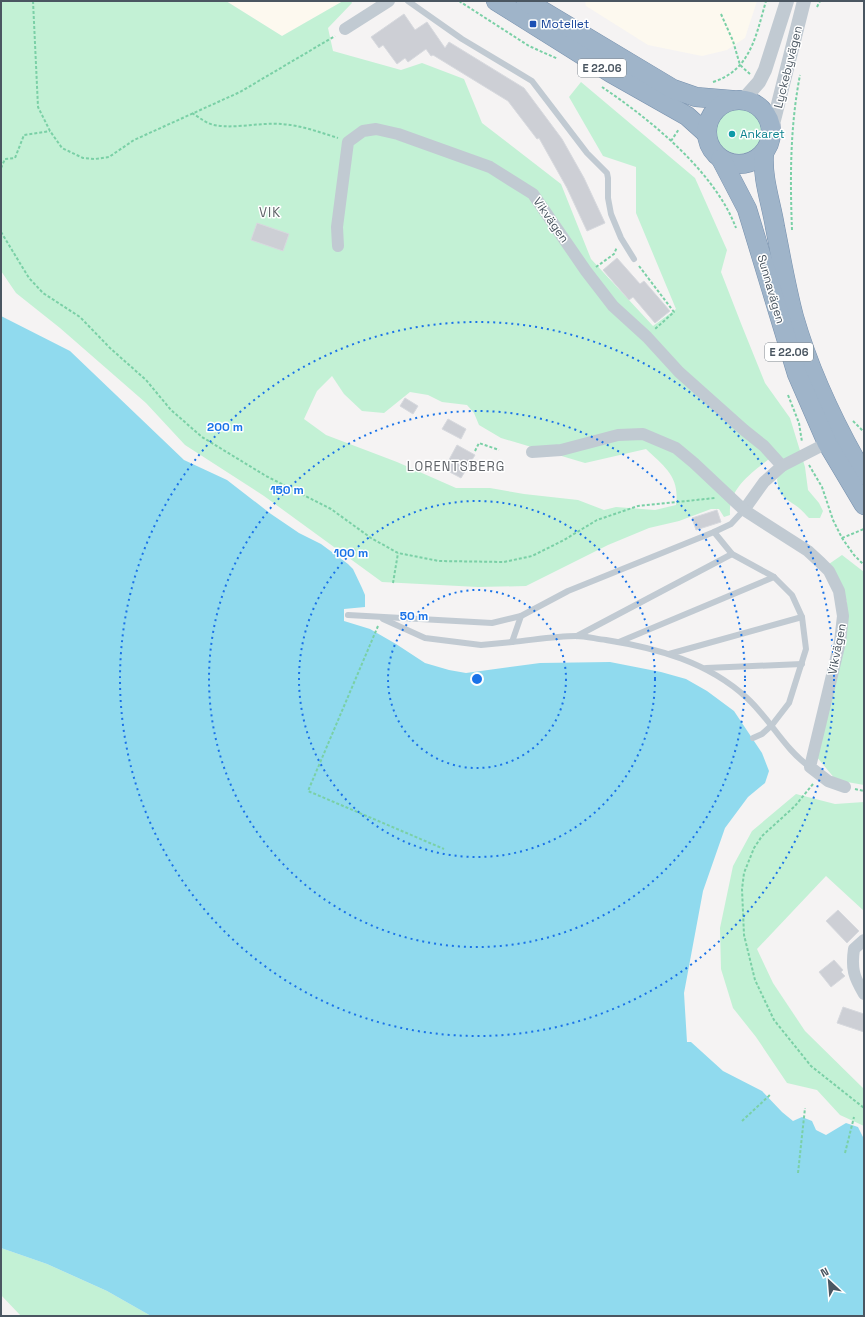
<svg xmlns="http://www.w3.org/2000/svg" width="865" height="1317" font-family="'Space Grotesk',sans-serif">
<rect width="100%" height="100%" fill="#f5f3f3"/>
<!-- commercial -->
<g fill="#fdf9ef">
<path d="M226,1H343L282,36Z"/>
<path d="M585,1H757L745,38L727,50L702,56L648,45L586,6Z"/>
</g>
<!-- green -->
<g fill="#c3f1d5" fill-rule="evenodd">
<path d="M1,1H226L282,36L343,1H351L352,3L328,28L333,51L401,70L422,63L464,79L482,123L561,184L591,259L653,326L676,309L636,213V167L603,156L569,97L581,82L695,178L727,250L721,272L742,326L765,383L790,418L805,467L808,490L819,503L823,511L820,518H809C805,514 800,508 795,505C782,496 779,495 777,479L782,472L769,459C750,474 728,489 730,515L724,517L719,509H711L679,521L649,528L608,545L526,586L478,587L382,582L264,496L185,445L146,403L60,328L16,293L1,271ZM332,376L344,394L362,411L384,413L410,392L428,395L442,402L467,405L474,413L479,425L501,438L585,463L646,449C665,467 680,477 676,505L655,510L616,507L604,510L578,500L524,494L490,488H456L397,462L326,435L304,419L317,391Z"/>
<circle cx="739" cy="131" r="23"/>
<path d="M842,555L864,572V785L836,780L816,756L845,643L847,602L829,564Z"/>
<path d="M796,794L835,804L864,802V911L826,876L757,949L773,983L805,1031L864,1089V1126L840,1115L817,1090L787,1083L756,1037L733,1008L721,969L720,928L733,866L752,831Z"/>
<path d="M1,1248L47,1264L107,1291L151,1316H21L1,1295Z"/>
</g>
<!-- water -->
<path fill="#90daee" d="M1,316L70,351L184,460L227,480L271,514L299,533L321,544L348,564L353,569L362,588L365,595V607L344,609V621L370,629L396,644L425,663L449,670L466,673L540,663L610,662L661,672L686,679L707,691L734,711L762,753L769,771L765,783L748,797L725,828L703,891L684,993L687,1042H691L723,1071L762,1091L782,1112L793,1121L802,1117L812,1121L816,1130L826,1135L846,1123L858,1127L864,1139V1316H151L107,1291L47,1264L1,1248Z"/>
<!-- building -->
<g fill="#cdcfd5" stroke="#d7d9de">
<path d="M404,14L415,30L427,22L445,48L449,42L524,88L562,139L584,178L605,223L587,231L567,188L539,138L537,139L508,101L433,55L431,56L426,49L408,62L405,58L397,64L383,45L379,48L371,37Z"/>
<path d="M257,223L289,234L283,251L251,240Z"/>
<path d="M617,258L640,284L644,281L670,311L655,323L633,297L629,300L603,270Z"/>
<path d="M405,398L418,406L413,414L400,406Z"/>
<path d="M448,419L466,429L461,439L442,429Z"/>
<path d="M457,445L475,455L461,478L444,469Z"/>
<path d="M717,510L721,522L696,530L692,518Z"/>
<path d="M838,910L859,931L847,943L826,921Z"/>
<path d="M834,960L843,970L841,972L845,976L831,987L819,972Z"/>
<path d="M843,1007L864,1014V1032L837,1023Z"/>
</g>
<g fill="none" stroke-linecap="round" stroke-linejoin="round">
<defs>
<g id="trunk">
<path d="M496,1L611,73L687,116L707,134"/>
<path d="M526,1L673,89L696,97L732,100"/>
<circle cx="739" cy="132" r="32"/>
<path d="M764,153C762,179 771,202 775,227C781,257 786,287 794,317C810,373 835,425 864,475"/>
<path d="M721,159L747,209L797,374L827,443L864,505"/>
</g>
</defs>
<!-- trunk casing -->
<use href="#trunk" stroke="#7690ad" stroke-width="20"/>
<!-- path -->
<g stroke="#7ad0a6" stroke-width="2" stroke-dasharray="3 2" stroke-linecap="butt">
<path d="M33,1L38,107L50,131L62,148L83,158L95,159L109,157L134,140L240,92L335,36"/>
<path d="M459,1L529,46L558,59"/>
<path d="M817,7L820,1"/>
<path d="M721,14L733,41L740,65L750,74"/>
<path d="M713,82C751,70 756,35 766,1"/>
<path d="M602,87C651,120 715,172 736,228"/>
<path d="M192,113C197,116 202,120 208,123C226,131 259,122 281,124C300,125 319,132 338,138"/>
<path d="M671,141L679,129"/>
<path d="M1,168L5,159L15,158L24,135L50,131"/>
<path d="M792,230C790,178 790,127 800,75"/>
<path d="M1,232L29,278L43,293L80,317L110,348L146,380L171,410L202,437L266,476L331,509L371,538L398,553L439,561L504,562L532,556L564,540L597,520L638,506L715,498"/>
<path d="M639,266L674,312L655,329"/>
<path d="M596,267L614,254L617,247"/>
<path d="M788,395L799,423L802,442"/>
<path d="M853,421L864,432"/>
<path d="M475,451L479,443L499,450"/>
<path d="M809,465L822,487L833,520L842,538L854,555L864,565"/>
<path d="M842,538L864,529"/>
<path d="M393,583L398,553"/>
<path d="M378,626L308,791L444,849"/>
<path d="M813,784L795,806L762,836L754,848L744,873L742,889L744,935L755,980L774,1020L811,1066L864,1108"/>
<path d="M855,789L864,791"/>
<path d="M742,1121L771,1094"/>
<path d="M845,1153L854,1117"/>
<path d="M798,1173L805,1108"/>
</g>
<!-- service -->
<g stroke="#c1cad2" stroke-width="6">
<path d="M408,1L462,39L532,81L587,153L607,173L608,178V198L611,214L621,238L634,259"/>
<path d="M744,510L731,524L714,532L568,591L521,616L512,642C533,640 555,636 576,636C586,636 596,639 606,640C657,648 708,662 747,698C770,719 785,750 810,767"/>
<path d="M714,532L732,554L774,577L792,595L802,617L806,649L789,703L772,725L762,734L753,738"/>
<path d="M348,615L492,623L521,616"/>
<path d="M383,619L425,638L481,645L512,642"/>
<path d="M577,636L732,554"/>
<path d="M619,642L774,577"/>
<path d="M669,654L802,617"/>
<path d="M706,668L802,664"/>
</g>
<!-- minor -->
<g stroke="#c1cad2" stroke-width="12">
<path d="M345,29L389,1"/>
<path d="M338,246L337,227L348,142L363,131L376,129L398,134L490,167L533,194L586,271L613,306L647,337L679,372L744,430L764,446L782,466L764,482L744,510"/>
<path d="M532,452L561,450L618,435L643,434L676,448L694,463L744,510L808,551L821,563L829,571L839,591L843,616L840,642L810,767L828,781L845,787"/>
<path d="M782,466L827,443"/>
<path d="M864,940L854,949C851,969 854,977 864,994"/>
</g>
<!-- tertiary -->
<g stroke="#c1cad2" stroke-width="14">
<path d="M743,100L759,82L765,70L787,1"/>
<path d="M771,132L804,1"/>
</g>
<!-- trunk -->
<use href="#trunk" stroke="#9fb4c9" stroke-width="19"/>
</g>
<!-- distance rings -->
<g fill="none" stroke="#1a73e8" stroke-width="2" stroke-dasharray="2 4">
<circle cx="477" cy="679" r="89"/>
<circle cx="477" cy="679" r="178"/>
<circle cx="477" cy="679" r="268"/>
<circle cx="477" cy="679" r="357"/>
</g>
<!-- markers -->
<rect fill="#1a4fb4" stroke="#fff" stroke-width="1.5" x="529" y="20" width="8" height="8" rx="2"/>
<circle fill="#0f9aa8" stroke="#fff" stroke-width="1.5" cx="732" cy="134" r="4"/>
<g text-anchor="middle" stroke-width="3" stroke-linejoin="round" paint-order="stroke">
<!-- shield labels -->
<g fill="#fff" stroke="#808990" stroke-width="1">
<rect x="578" y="59" width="48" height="18" rx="3"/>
<rect x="765" y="343" width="48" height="18" rx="3"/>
</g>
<g font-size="11" font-weight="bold" fill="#4a5661">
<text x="602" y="72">E 22.06</text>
<text x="789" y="356">E 22.06</text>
</g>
<!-- transit labels -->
<g font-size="12" fill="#164399" stroke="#fff" text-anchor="start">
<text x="541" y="28">Motellet</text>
</g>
<!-- street labels -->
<g font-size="12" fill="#4a5661" stroke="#fff">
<text transform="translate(788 67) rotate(-76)" y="4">Lyckebyvägen</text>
<text transform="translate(551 220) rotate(55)" y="4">Vikvägen</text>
<text transform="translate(771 289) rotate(74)" y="4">Sunnavägen</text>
<text transform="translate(837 649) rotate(-79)" y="4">Vikvägen</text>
</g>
<!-- culture labels -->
<g font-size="12" fill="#0d838f" stroke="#fff" text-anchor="start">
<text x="740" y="138">Ankaret</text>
</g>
<!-- neighbourhood labels -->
<g font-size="13" letter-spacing="1" fill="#5f6368" stroke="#fff">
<text x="270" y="217">VIK</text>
<text x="456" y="471">LORENTSBERG</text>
</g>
</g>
<circle cx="477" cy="679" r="6" fill="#1a73e8" stroke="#fff" stroke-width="2"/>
<g font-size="12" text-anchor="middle" font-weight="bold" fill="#1a73e8" stroke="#fff" stroke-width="3" stroke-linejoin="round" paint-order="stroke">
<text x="225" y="431">200 m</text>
<text x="287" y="494">150 m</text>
<text x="351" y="557">100 m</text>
<text x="414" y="620">50 m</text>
</g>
<!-- border -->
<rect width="865" height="1317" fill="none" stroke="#4a5661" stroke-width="4"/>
<!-- north arrow -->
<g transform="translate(829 1281) rotate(334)" stroke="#ffffff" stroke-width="3" paint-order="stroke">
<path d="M0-3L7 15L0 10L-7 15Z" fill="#4a5661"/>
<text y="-6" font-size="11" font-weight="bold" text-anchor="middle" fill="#4a5661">N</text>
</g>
</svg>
